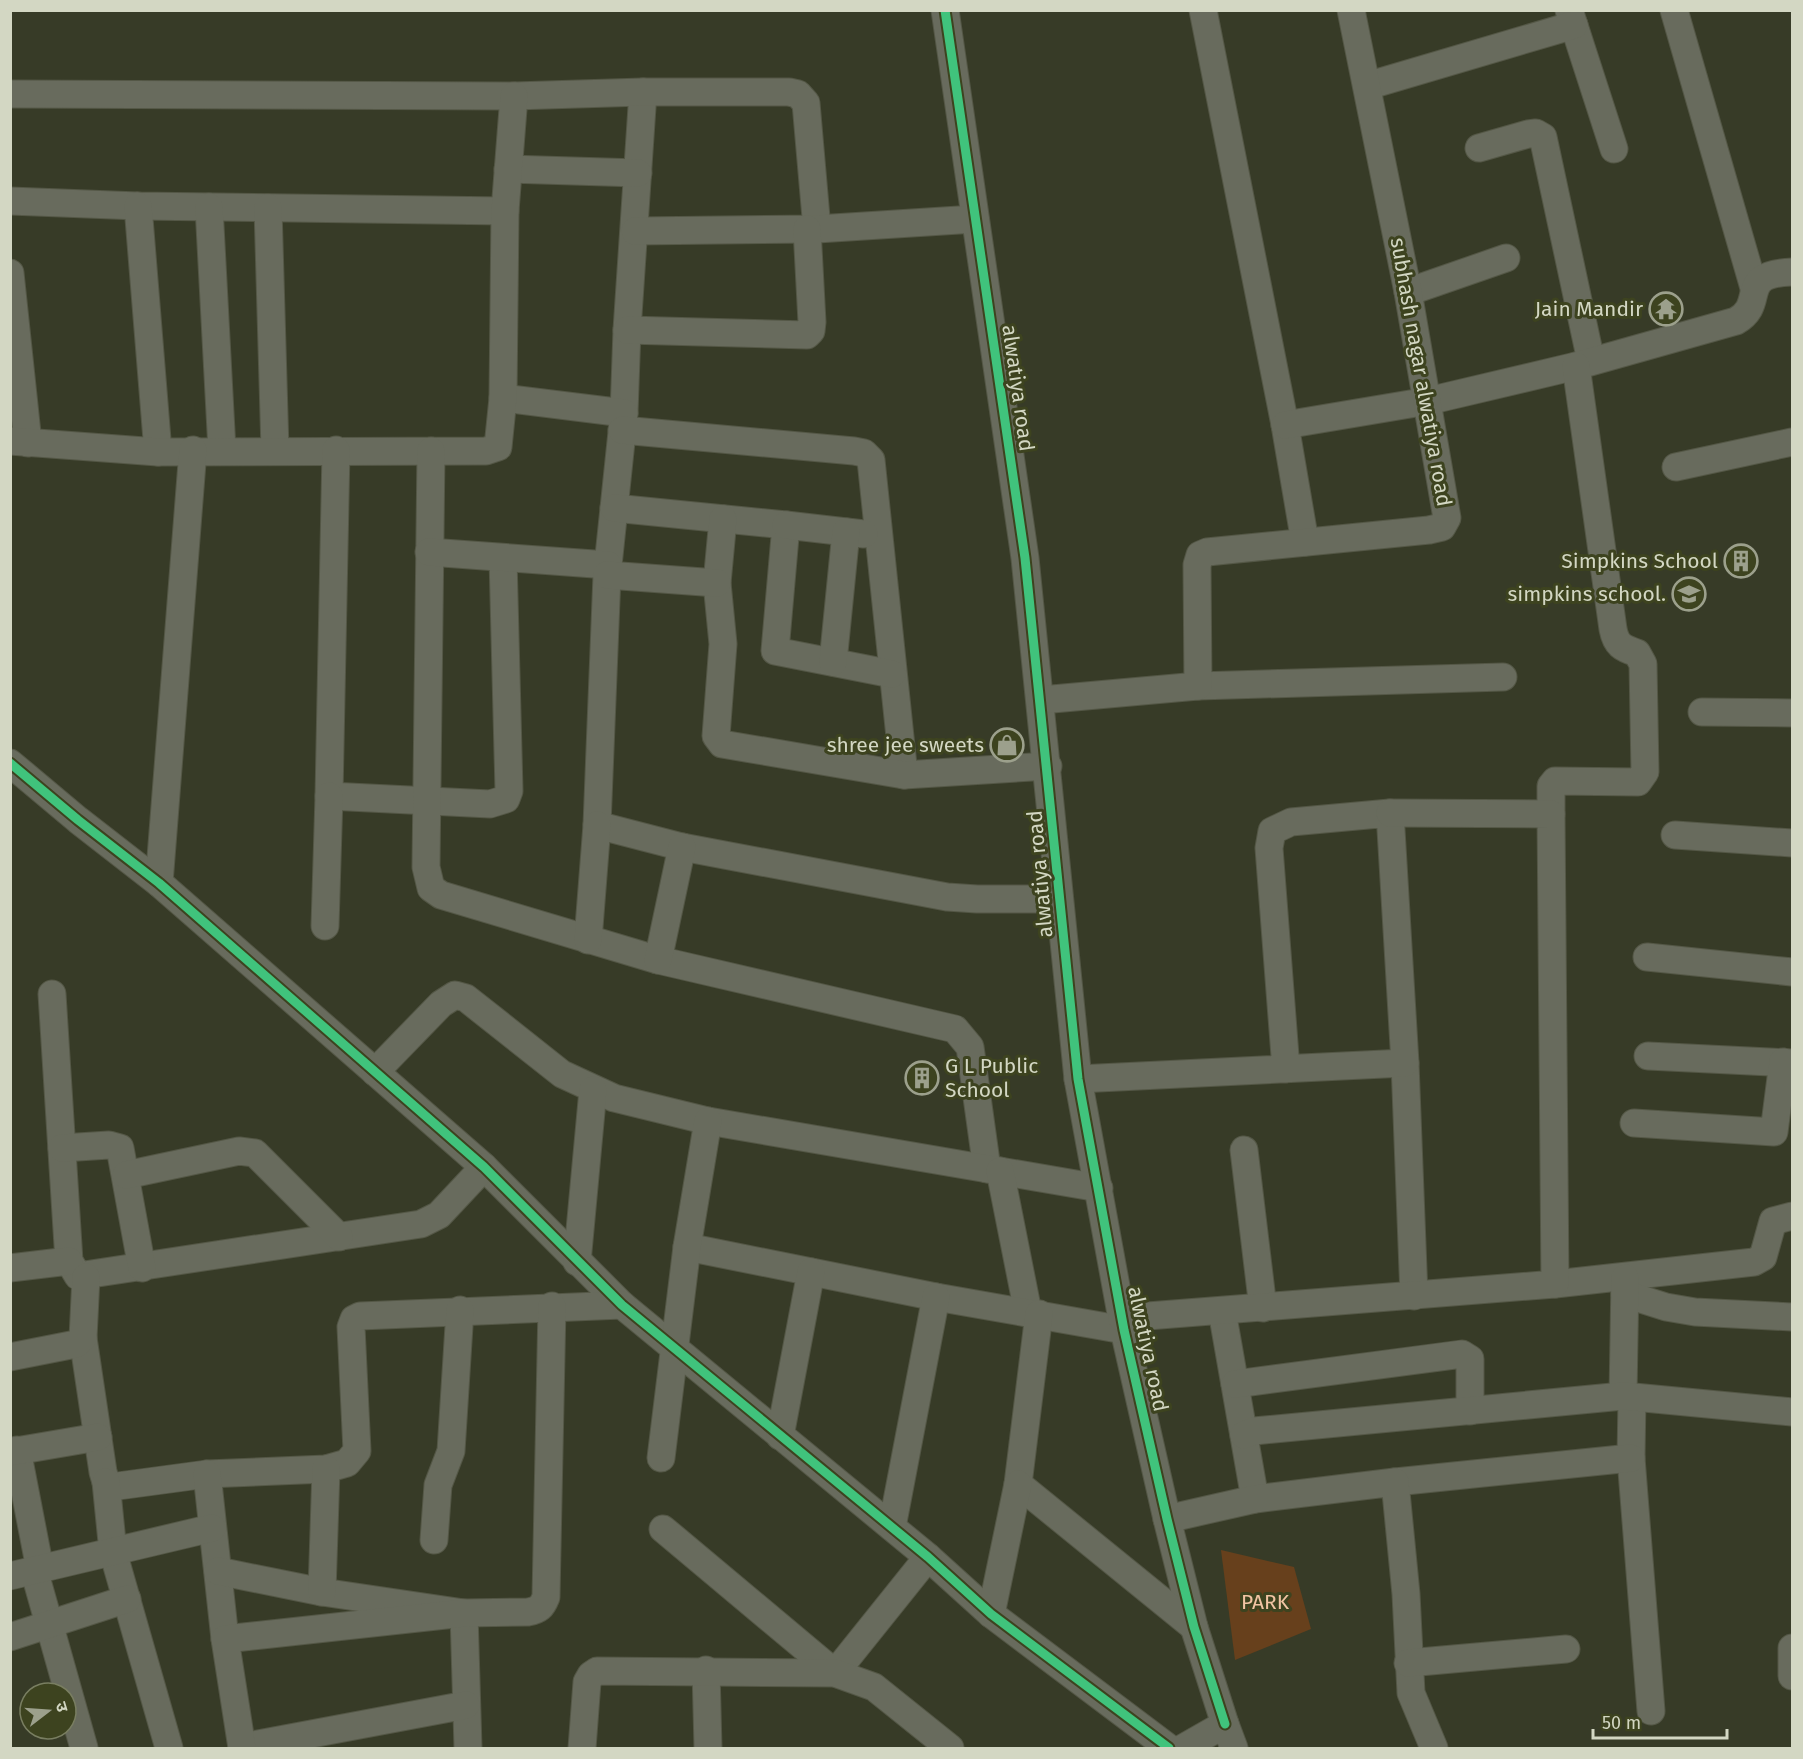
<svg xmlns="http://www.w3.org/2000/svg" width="1803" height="1759" font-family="'Fira Sans','Noto Sans Devanagari',sans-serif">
<rect width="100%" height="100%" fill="#373b27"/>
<!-- green -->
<path fill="#67401c" d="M1221,1550L1294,1567L1311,1629L1235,1660Z"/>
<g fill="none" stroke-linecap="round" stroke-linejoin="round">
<defs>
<g id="minor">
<path d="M945,10L1025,558L1078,1079L1124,1330L1167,1519L1194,1627L1225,1724"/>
<path d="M1203,10L1285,425L1305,542"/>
<path d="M1569,10L1614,149"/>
<path d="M1674,10L1754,288"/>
<path d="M1367,86L1574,25"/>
<path d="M643,92L627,330L624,413L607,575L597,825L682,847L947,897L977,899H1059"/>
<path d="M10,94L514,96L643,92H789L798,94L806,103L817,229"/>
<path d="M1479,148L1528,134L1536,133L1543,137L1591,361"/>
<path d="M508,169L638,173"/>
<path d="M10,201L138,206L505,211"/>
<path d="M138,206L158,452"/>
<path d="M209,207L222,450"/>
<path d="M268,208L275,450"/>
<path d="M635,231L817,229L975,219"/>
<path d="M10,273L28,443"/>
<path d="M1408,292L1506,258"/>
<path d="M627,330L807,335L811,331L812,322L807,229"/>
<path d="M503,398L624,413"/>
<path d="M1285,425L1428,401L1576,366L1736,321C1768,303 1735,274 1792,272"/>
<path d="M622,430L854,451L864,453L871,460L904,775"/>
<path d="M10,441L158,452L486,451L498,447L503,398L505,211L514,96"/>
<path d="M336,450L329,796L490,804L506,799L509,791L503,558"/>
<path d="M431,451L426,867L431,888L441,895L658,960L955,1029L970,1047L987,1169"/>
<path d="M1676,467L1792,442"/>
<path d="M614,508L786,525L775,651L892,674"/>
<path d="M723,519L717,583L723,644L716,736L722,744L904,775L1048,766"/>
<path d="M786,525L864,534"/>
<path d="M429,552L608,565"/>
<path d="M607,575L717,583"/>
<path d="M833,662L846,532"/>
<path d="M1198,686L1503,677"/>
<path d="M1041,700L1198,686L1197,565L1200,555L1207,552L1429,530L1442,527L1447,518L1408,292L1351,10"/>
<path d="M1702,712L1792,713"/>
<path d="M10,763L78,820L159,883L484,1167L622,1305L928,1557L991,1614L1169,1748"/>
<path d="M1551,814V786L1555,781L1638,782L1645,772L1643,664L1637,653C1622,648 1616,645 1613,629L1576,366"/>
<path d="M1675,835L1792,843"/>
<path d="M159,883L193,450"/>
<path d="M325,926L329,796"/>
<path d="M588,940L597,825"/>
<path d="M1647,957L1792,972"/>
<path d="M658,960L682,847"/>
<path d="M52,994L69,1261L78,1276L421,1224L439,1215L484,1167"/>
<path d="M1648,1056L1792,1063"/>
<path d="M1405,1063L1414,1296"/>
<path d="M375,1072L441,1004L455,995L466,998L562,1074L614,1098L708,1121L1099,1188"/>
<path d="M1078,1079L1405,1063L1390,813L1291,822L1272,831L1269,848L1286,1069"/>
<path d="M1634,1123L1774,1132L1783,1062"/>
<path d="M62,1148L109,1145L120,1148L142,1268"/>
<path d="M1244,1150L1263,1308"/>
<path d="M1000,1171L1028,1312"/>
<path d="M126,1175L239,1151L255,1153L339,1237"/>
<path d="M687,1247L936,1297L1124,1330"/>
<path d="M577,1262L593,1090"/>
<path d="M10,1268L69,1261"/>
<path d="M1555,1284L1754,1262L1763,1257L1773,1221L1792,1216"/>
<path d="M1625,1294L1666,1307L1695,1312L1792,1317"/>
<path d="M1222,1311L1255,1499"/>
<path d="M1039,1314L1018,1484L1194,1627"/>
<path d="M1122,1318L1555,1284L1551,814L1390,813"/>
<path d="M83,1338L103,1472L106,1482L112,1486H118L207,1474L326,1469L347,1463L357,1451L351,1327L354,1319L360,1316L622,1305"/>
<path d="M10,1357L76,1344L83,1338L86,1277"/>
<path d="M1235,1384L1462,1354L1470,1359V1411"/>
<path d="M1623,1396L1625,1278"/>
<path d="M1632,1397L1631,1458L1651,1711"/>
<path d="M1244,1435L1254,1431L1623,1396L1792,1412"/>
<path d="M780,1436L811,1272"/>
<path d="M17,1450L40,1569"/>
<path d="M10,1452L98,1437"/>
<path d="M661,1458L687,1247L708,1121"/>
<path d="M207,1474L225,1639"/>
<path d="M106,1482L113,1552L169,1748"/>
<path d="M1395,1482L1631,1458"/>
<path d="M1167,1519L1255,1499L1395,1482L1406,1594L1411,1693L1434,1748"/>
<path d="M892,1527L936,1297"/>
<path d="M663,1529L835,1673L928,1557"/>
<path d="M434,1540L438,1485L451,1451L460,1310"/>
<path d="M34,1570L84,1748"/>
<path d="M218,1571L322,1592L464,1613L468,1748"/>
<path d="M10,1576L212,1528"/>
<path d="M322,1592L326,1469"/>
<path d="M991,1614L1018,1484"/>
<path d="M10,1637L127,1599"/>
<path d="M1408,1663L1566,1649"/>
<path d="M706,1670L708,1748"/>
<path d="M1792,1676V1648"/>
<path d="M242,1747L466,1705"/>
<path d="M242,1748L225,1639L464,1613L528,1612C539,1610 542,1607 546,1597L552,1306"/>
<path d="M582,1748L587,1682L591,1675L597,1671L835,1673L874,1687L950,1748"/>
<path d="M1183,1748L1225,1724L1234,1748"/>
</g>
</defs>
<!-- minor casing -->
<use href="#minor" stroke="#545746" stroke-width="29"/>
<!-- minor -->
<use href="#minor" stroke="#686b5d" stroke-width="27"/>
<defs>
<g id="cycleway">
<path d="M945,10L1025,558L1078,1079L1124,1330L1167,1519L1194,1627L1225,1724"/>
<path d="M10,763L78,820L159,883L484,1167L622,1305L928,1557L991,1614L1169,1748"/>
</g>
</defs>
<!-- cycleway casing -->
<use href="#cycleway" stroke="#3d431f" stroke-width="13"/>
<!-- cycleway -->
<use href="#cycleway" stroke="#40c37c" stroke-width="9"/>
</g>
<!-- icons -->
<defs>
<symbol id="temple-ring" viewBox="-11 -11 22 22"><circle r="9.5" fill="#3d431f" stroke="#9ca08c" stroke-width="1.5"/><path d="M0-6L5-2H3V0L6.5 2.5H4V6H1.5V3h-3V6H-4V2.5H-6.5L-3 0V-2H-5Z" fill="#9ca08c"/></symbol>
<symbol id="building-ring" viewBox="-11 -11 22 22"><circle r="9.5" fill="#3d431f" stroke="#9ca08c" stroke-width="1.5"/><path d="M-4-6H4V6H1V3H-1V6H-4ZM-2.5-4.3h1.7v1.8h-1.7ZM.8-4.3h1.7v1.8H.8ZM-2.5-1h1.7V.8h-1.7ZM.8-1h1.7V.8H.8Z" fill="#9ca08c"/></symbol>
<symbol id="school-ring" viewBox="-11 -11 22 22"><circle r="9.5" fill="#3d431f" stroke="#9ca08c" stroke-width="1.5"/><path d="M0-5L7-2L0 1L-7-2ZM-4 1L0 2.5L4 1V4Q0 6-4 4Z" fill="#9ca08c"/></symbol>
<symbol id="shop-ring" viewBox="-11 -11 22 22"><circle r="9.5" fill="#3d431f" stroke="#9ca08c" stroke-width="1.5"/><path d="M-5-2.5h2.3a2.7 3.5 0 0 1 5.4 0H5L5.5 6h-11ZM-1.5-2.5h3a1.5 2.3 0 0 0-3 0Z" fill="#9ca08c"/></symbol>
</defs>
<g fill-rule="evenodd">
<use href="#temple-ring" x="1647" y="290" width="38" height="38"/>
<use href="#building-ring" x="1722" y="542" width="38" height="38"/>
<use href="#school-ring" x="1670" y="575" width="38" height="38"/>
<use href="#shop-ring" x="988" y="726" width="38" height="38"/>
<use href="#building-ring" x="903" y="1059" width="38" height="38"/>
</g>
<g text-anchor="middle" stroke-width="6" stroke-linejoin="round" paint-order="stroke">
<!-- poi labels -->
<g font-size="21" fill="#d3d7c3" stroke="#3d431f" text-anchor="end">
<text x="1643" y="316">Jain Mandir</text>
<text x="1718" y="568">Simpkins School</text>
<text x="1666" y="601">simpkins school.</text>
<text x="984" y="752">shree jee sweets</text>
<text x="945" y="1073" text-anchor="start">G L Public<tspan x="945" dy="24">School</tspan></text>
</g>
<!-- street labels -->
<g font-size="21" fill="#d3d7c3" stroke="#3d431f">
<text transform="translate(1421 372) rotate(80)" y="7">subhash nagar alwatiya road</text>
<text transform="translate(1018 388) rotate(82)" y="7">alwatiya road</text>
<text transform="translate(1040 874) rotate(-95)" y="7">alwatiya road</text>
<text transform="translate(1148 1349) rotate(78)" y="7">alwatiya road</text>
</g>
<!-- park labels -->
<g font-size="21" fill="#f1c4a3" stroke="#3d431f">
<text x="1265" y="1609">PARK</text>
</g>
</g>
<!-- border -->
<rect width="1803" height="1759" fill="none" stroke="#d3d7c3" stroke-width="24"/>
<!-- north arrow -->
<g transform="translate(48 1711) rotate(73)"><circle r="28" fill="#3d431f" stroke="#797e61" stroke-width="1.5"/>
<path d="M0-4.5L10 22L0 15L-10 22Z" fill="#9ca08c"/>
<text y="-9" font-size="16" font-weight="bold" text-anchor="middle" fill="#d3d7c3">उ</text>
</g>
<!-- scale -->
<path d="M1593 1729v9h134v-9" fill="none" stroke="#d3d7c3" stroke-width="3"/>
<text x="1602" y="1729" font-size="18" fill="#d3d7c3" stroke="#3d431f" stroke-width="4.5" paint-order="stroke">50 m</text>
</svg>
